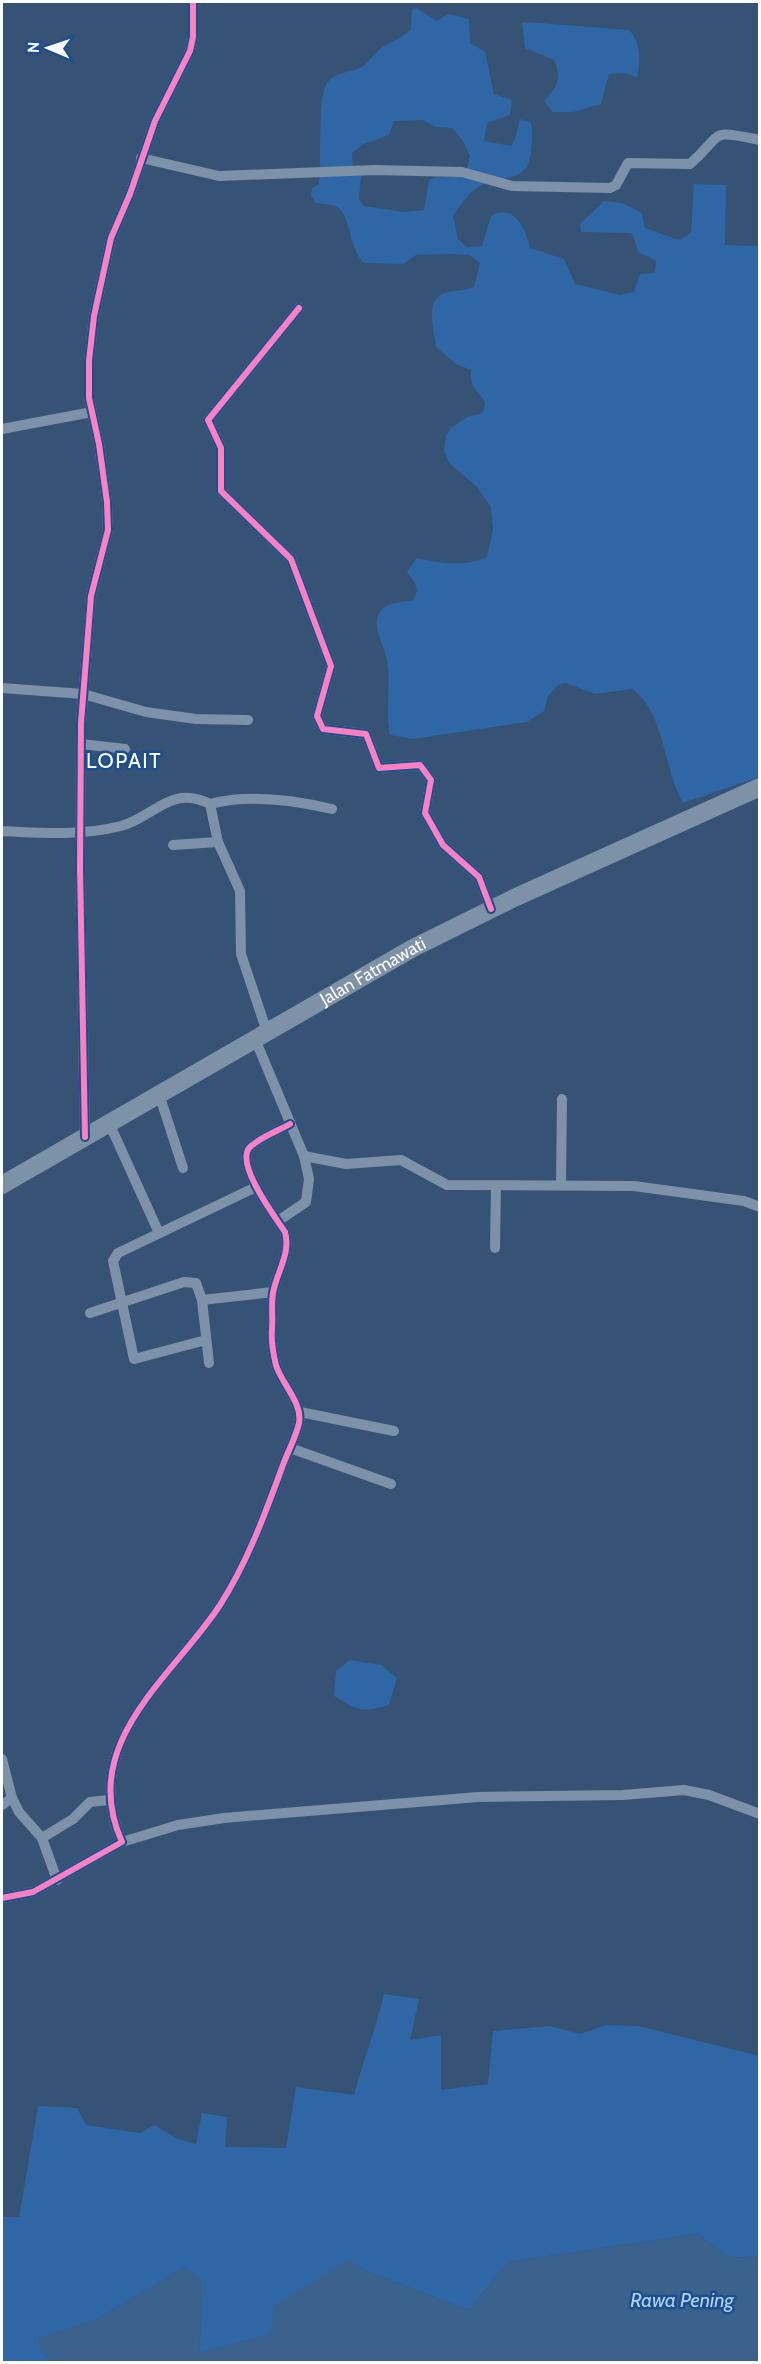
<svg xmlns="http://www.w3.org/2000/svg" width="761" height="2364" font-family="Cabin,sans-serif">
<rect width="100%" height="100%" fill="#365274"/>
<!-- green -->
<g fill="#2f66a5" fill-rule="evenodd">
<path d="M416,8L437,21L448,14L469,19L470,43L485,52L494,94L512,100L510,115L487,123L484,141L511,146L515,139L520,119L531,123C533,133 532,142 531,152C527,183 505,175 482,185C471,190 459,206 453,216L458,239L467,247L482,246L491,216C513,201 527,231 530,248L564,259L575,284L620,295L634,292L640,274L655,273L656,261L638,252L633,235L630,233L581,232L580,224L604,201L622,203L642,213L645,228L679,240L691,233L694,184L726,185L725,245L759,246V775L756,778L683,803C663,768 665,712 632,689L595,694L566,683L558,685L548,696L544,711L527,722L413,739L390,735C385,710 391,685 387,661C385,646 370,626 380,612C388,601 402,603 413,600C421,587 414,583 407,572L417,558C441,564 464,567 487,557L493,529L491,507L476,486L449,463L444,451L446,435L451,428L467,417L482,413C490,399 479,397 473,386C471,383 471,375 471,370L456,364L436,347C434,331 424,299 445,293C455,290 464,291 474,287L480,263L469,255L452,254L416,255L403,264L364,263C348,248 351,212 335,206C329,204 322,204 316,203L311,196L312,188L319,184C322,162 317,96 327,83C335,72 349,73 360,68C368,64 373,55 380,49C390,42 402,38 411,29L412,9ZM423,120L436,127L452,128L463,141L470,156L465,177H437L429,180L424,210L404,212L364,206L359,199L361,175L353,174L352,153L364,144L389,135L394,121Z"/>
<path d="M526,22L629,30C641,42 641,62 637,78L626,73L609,74L601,104L573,112H553L544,101C558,86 562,79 554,60L525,48L522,23Z"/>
<path d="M350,1660L381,1665L397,1678L389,1705C363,1713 358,1711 334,1696L336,1671Z"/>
<path d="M384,1994L419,1999L410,2040L441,2035V2090L488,2084L493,2031L550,2026L580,2034L606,2025L638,2026L759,2056V2256L730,2258L698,2234L508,2262L469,2310L368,2272L347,2260L270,2335L199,2353L203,2282L185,2267L96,2320L36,2339L44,2355L55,2362H2V2217H19L38,2106L77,2108L86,2125L140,2133L154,2125L178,2139L196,2144L202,2113L227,2117L225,2147L286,2148L296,2087L354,2095C363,2060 376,2029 384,1994Z"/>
</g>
<!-- water -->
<path fill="#3b618d" d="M698,2234L730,2258L759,2256V2362H55L44,2355L35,2339L96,2320L185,2267L203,2282L199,2353L270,2335L274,2306L348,2260L368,2272L469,2310L508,2262Z"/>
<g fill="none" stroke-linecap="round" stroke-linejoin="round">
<!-- street -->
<g stroke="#7d92a8" stroke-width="10">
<path d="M141,158L219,176L374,170L462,172L512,186L610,188L616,185L628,163L690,164C725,133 707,129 760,140"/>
<path d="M299,308L208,420L221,448V491L291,559L331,666L317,716L323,729L366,734L379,768L420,765L431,780L425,813L443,845L479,877L491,909"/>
<path d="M2,429L92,412"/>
<path d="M2,688L83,694L146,712L196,719L248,720"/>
<path d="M81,744L125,749"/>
<path d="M210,804C247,794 294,800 332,809"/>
<path d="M2,831C42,833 81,836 121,826C154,817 171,784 210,804L218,842L240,891L241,954L267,1032"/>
<path d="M173,845L218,842"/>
<path d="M255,1039L304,1156L309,1179L306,1202L278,1221"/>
<path d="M159,1094L183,1168"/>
<path d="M110,1125L159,1233"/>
<path d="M85,1137L80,868L81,723L91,596L108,530L107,502L99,444L89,398V361L94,316L111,238L130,194L155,121L190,51L193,37V2"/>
<path d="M304,1156L346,1164L401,1160L447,1185L634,1186L744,1201L760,1207"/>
<path d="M561,1184L562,1099"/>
<path d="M495,1248L496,1186"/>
<path d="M202,1300L273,1292"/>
<path d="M90,1313L184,1282L196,1283L202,1300L209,1363"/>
<path d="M206,1340L134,1359L113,1261L118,1253L256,1187"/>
<path d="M300,1412L394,1431"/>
<path d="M290,1448L391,1484"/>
<path d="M2,1759L12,1798L19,1812L42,1838L57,1880"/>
<path d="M2,1805L12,1798"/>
<path d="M42,1838L73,1819L90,1802L109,1800"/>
<path d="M122,1842L178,1825L224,1818L478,1797L623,1795L684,1790L709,1795L760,1814"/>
<path d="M2,1898L33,1892L122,1842C77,1743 173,1677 220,1605C248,1561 265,1514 283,1465C288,1451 296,1437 299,1423C303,1403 281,1383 276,1365C273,1353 271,1341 272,1329C273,1317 271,1304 273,1293C277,1271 291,1254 285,1232C275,1217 236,1165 249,1148C258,1138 278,1131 290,1124"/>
</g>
<!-- highway -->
<path stroke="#7e92a7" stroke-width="18" id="s1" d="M2,1185L413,948L514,898L760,787"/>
<defs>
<g id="cycleway">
<path d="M299,308L208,420L221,448V491L291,559L331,666L317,716L323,729L366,734L379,768L420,765L431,780L425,813L443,845L479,877L491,909"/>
<path d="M85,1137L80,868L81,723L91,596L108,530L107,502L99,444L89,398V361L94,316L111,238L130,194L155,121L190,51L193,37V2"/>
<path d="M2,1898L33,1892L122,1842C77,1743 173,1677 220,1605C248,1561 265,1514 283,1465C288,1451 296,1437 299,1423C303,1403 281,1383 276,1365C273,1353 271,1341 272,1329C273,1317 271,1304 273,1293C277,1271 291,1254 285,1232C275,1217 236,1165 249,1148C258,1138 278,1131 290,1124"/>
</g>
</defs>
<!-- cycleway casing -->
<use href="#cycleway" stroke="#1b4f8f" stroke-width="10"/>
<!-- cycleway -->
<use href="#cycleway" stroke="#ff80c0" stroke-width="6"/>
</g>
<g text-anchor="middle" stroke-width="5" stroke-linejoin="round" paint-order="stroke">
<!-- street labels -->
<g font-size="18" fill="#fff" stroke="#1b4f8f">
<text dy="6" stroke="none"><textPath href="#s1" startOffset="428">Jalan Fatmawati</textPath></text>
</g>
<!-- water labels -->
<g font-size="20" font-style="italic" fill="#b5d3f5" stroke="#1b4f8f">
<text x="682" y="2307">Rawa Pening</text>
</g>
<!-- quarter labels -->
<g font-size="21" letter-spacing="1.5" fill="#fff" stroke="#1b4f8f">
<text x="124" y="768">LOPAIT</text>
</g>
</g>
<!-- border -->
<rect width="761" height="2364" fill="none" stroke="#ffffff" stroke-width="6"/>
<!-- north arrow -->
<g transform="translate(48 48) rotate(272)" stroke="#1b4f8f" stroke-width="4.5" paint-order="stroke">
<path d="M0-4.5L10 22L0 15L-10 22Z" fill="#ffffff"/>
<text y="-9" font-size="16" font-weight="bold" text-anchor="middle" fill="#ffffff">N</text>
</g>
</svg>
